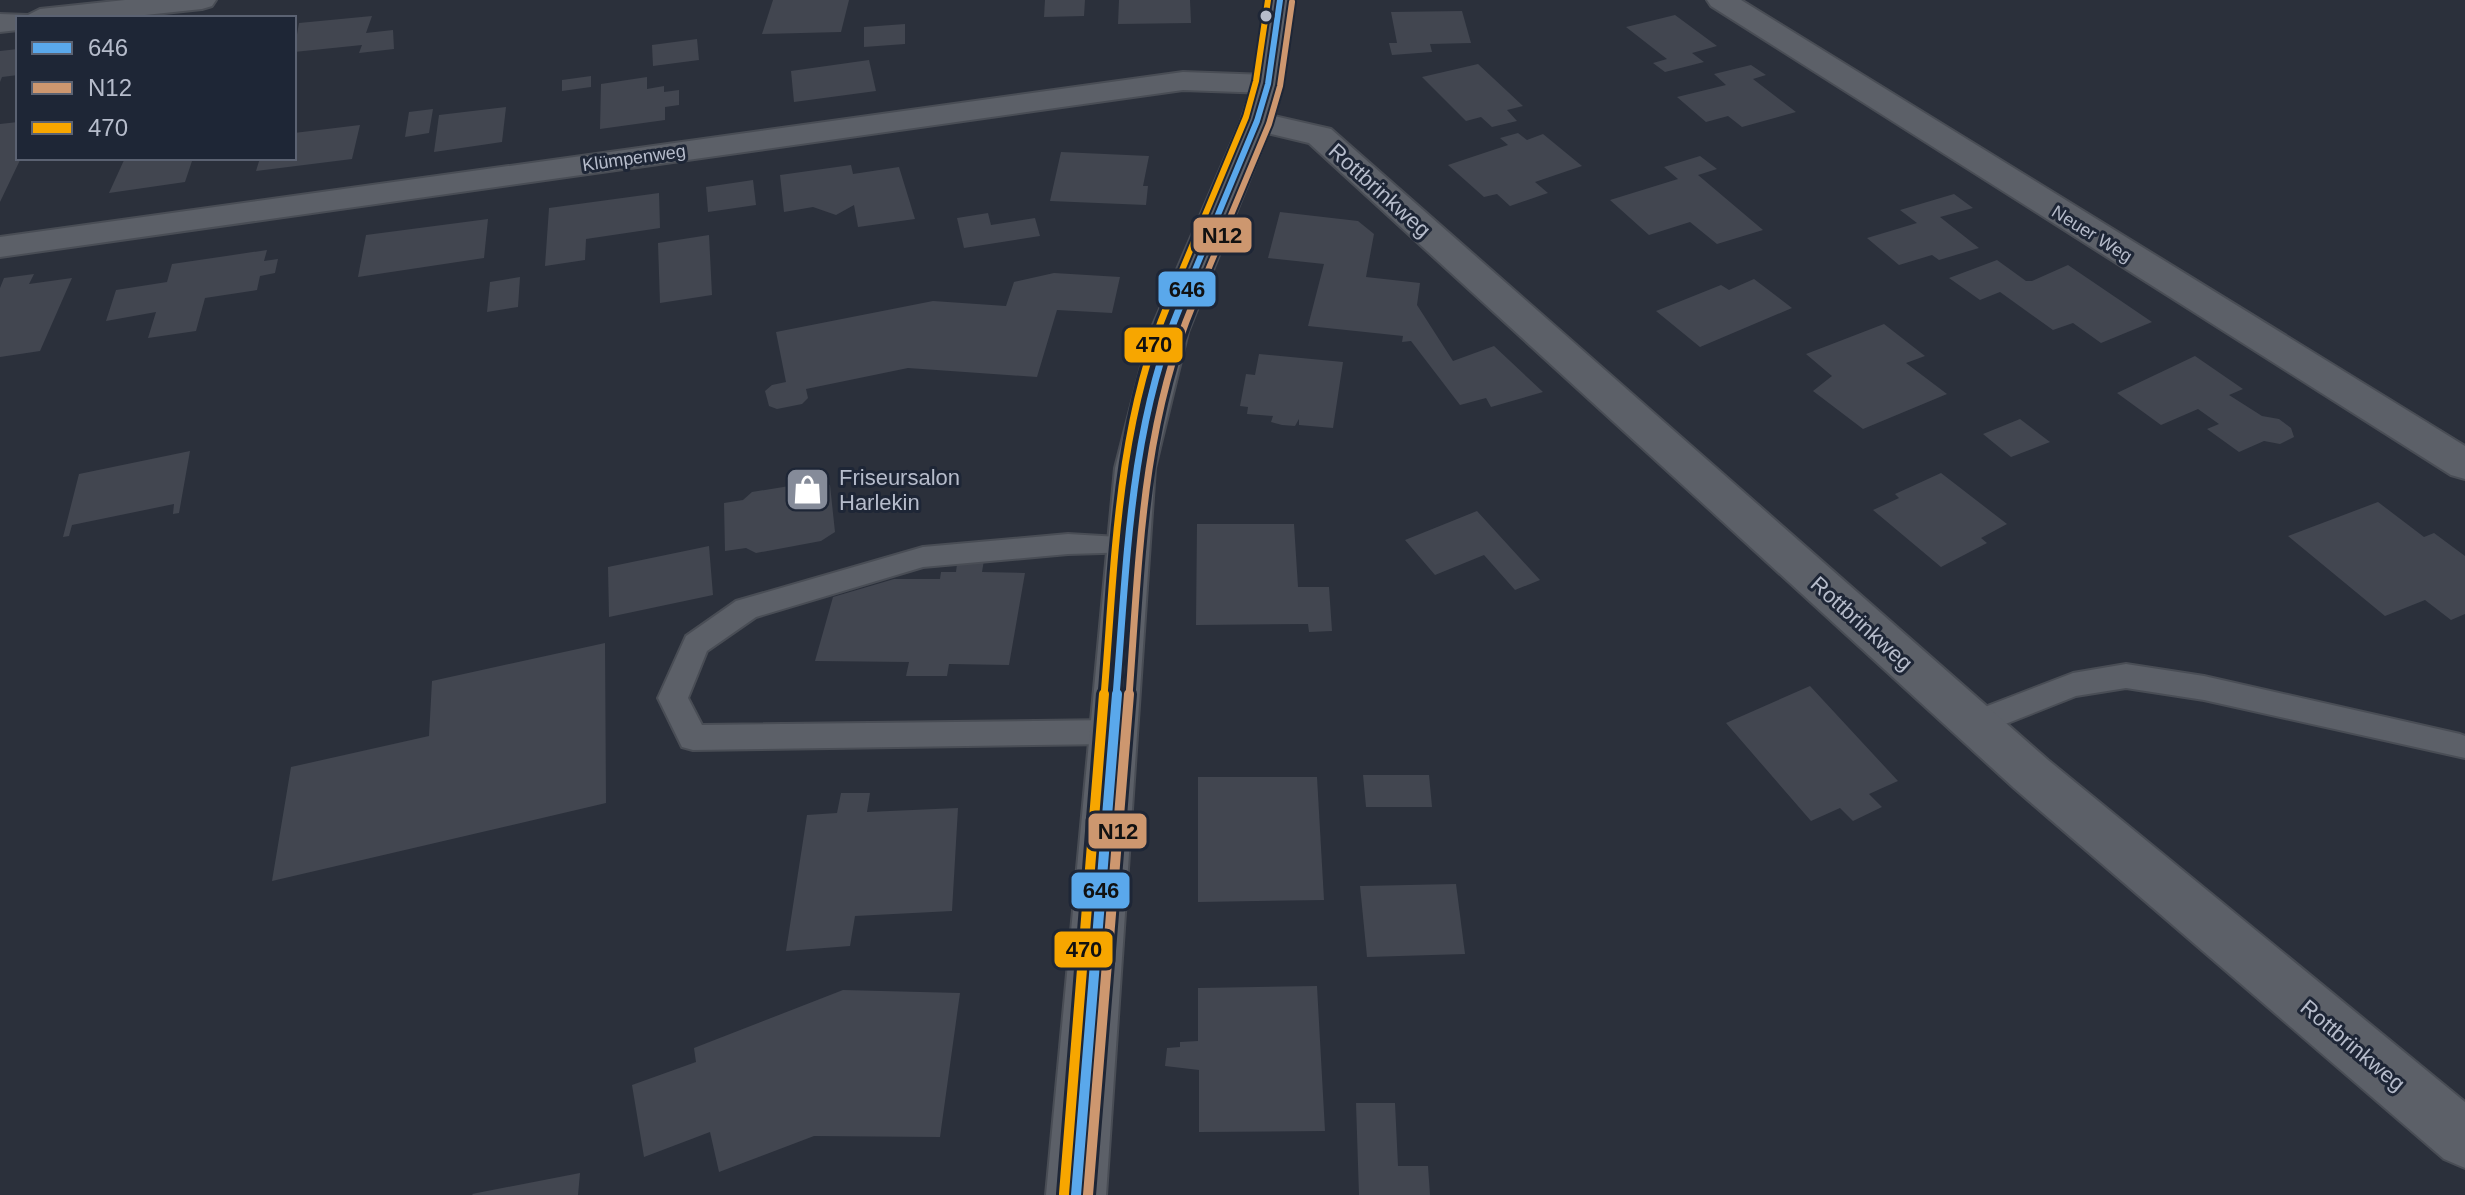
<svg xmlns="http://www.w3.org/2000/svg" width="2465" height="1195" font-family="Helvetica,sans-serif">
<rect width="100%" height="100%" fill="#2b303b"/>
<!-- building -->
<g fill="#424650">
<path d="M773,0H849L841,32L762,34Z"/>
<path d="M1045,0H1085L1084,16L1044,17Z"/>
<path d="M1119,0H1190L1191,23L1118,24Z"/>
<path d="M1462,11L1471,43L1430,44L1432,52L1392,55L1389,43H1397L1391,12Z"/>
<path d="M1675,15L1717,46L1692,53L1704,62L1665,72L1653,63L1667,59L1626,27Z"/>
<path d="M372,16L366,33L393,30L394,49L359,53L362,45L294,52L299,23Z"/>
<path d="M905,24V44L864,47V27Z"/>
<path d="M697,39L699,60L653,66L652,45Z"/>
<path d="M18,49V75L2,77L0,82V51Z"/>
<path d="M869,60L876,91L794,102L791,71Z"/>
<path d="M1478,64L1523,106L1507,110L1517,121L1492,127L1481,117L1466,121L1422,77Z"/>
<path d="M1751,65L1766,75L1753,79L1796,112L1742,127L1728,116L1706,122L1677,97L1726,85L1714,74Z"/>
<path d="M591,76V87L562,91V80Z"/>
<path d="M647,77V89L664,86V92L679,90V105L665,107V120L600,129L601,84Z"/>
<path d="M506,107L502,142L434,152L439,115Z"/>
<path d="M433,109L429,133L405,137L409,112Z"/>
<path d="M18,122V158H21L0,202V124Z"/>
<path d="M360,125L352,159L256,171L260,158H294V133Z"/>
<path d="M1518,133L1527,140L1543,134L1582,166L1535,182L1548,193L1510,206L1497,194L1484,197L1448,165L1508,145L1500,138Z"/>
<path d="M1061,152L1149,156L1143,186H1148L1146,205L1050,201Z"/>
<path d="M1700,156L1717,169L1698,175L1763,230L1717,244L1690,222L1649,235L1610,200L1678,179L1664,167Z"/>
<path d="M125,158H193L185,182L109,193Z"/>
<path d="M851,165L853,174L899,167L915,219L858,227L854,205L836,215L813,207L784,212L780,175Z"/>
<path d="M753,180L756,205L708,212L706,187Z"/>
<path d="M659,193L660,228L586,239L585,260L545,266L549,208Z"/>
<path d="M1954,194L1973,208L1940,217L1979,248L1939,260L1932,255L1899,265L1867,238L1917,223L1900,210Z"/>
<path d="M1280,212L1358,221L1374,234L1366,277L1420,283L1417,305L1453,361L1494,346L1543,392L1491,407L1486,398L1460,405L1411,341L1402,342L1403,336L1308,326L1324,264L1268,258Z"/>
<path d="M988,213L991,225L1035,218L1040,236L964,248L957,218Z"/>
<path d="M488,219L484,258L358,277L366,235Z"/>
<path d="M709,235L712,295L660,303L658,243Z"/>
<path d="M267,250L264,261L278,259L275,273L260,276L257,290L205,298L196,331L148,338L156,312L106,321L116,290L167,282L172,264Z"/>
<path d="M1997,260L2026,281H2032L2068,265L2152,322L2101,343L2073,323L2053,330L2000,292L1980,300L1949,278Z"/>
<path d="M1054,273L1120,277L1112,313L1057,310L1037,377L908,368L806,389L808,398L802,404L777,409L769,406L765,391L772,385L786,382L776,332L933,301L1006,306L1014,282Z"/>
<path d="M34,274L29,284L72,278L40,351L0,357V288L4,278Z"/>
<path d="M520,277L518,307L487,312L490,282Z"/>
<path d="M1754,279L1792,308L1700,347L1656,311L1721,285L1729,290Z"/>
<path d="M1884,324L1925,356L1906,363L1947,394L1863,429L1813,391L1832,376L1806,354Z"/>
<path d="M1259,354L1343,362L1333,428L1299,425V419L1295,426L1282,425L1271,422L1273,416L1247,414L1248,407L1240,406L1246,374L1255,375Z"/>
<path d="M2195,356L2243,389L2229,395L2262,416L2279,419L2291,428L2294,437L2280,444L2264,441L2239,452L2207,429L2219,424L2198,409L2161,425L2117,393Z"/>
<path d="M2020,419L2050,442L2011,457L1983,434Z"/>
<path d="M190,451L179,513L173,514L174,504L72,525L69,536L63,537L79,474Z"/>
<path d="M1941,473L2007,524L1981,538L1987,543L1941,567L1873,510L1899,498L1895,494Z"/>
<path d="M820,481L830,485L835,532L821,541L756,553L746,548L725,551L724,503L743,500L752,492Z"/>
<path d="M2378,502L2424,537L2434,533L2465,556V614L2451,620L2425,600L2385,616L2288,536Z"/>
<path d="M1477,511L1540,580L1515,590L1484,555L1435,575L1405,540Z"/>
<path d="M1197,524H1294L1298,587H1329L1332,631L1309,632L1308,624L1196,625Z"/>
<path d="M709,546L713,595L609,617L608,567Z"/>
<path d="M984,560L982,572L1025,573L1009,665L949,664L947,676H906L909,662L815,661L833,597L894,579H940L941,572H956L957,564Z"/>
<path d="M605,643L606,803L272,881L291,767L429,736L432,681Z"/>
<path d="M1810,686L1898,781L1869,794L1882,807L1853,821L1840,808L1811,821L1726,723Z"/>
<path d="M1363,775H1429L1432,807H1366Z"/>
<path d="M1198,777H1317L1324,900L1198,902Z"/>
<path d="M841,793H870L867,812L958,808L952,911L855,916L850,946L786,951L807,815L837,813Z"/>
<path d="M1456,884L1465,954L1367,957L1360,886Z"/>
<path d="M1317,986L1325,1131L1199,1132V1070L1165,1066L1167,1048L1180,1047V1042L1198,1041V988Z"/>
<path d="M843,990L960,993L940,1137L814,1136L719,1172L710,1132L644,1157L632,1085L696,1062L694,1048Z"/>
<path d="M1356,1103H1395L1398,1166H1428L1430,1195H1359Z"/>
<path d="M580,1173L578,1195H473L472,1194Z"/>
</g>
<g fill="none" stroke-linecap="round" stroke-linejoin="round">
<defs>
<g id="service">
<path d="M1068,534L1136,538L1140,545L1136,552L1068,554L923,567L756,617L707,651L688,698L702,725L1111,720L1122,723L1126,732L1122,741L1111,744L693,750L682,747L658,698L686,636L736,601L923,547Z"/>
<path d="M2126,664L2204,676L2460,734L2465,736V758L2204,700L2126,688L2076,696L1975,736L1964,733L1960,724L1964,715L2073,673Z"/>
</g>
<g id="minor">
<path d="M125,0H216L212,6L202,9L117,18H18V30L0,32V14L28,15L40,9Z"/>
<path d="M1707,0H1741L2465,446V479L2451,475L1711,6Z"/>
<path d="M1183,72L1268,75L1279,78L1283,84L1279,90L1268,93L1183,90L0,257V237Z"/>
<path d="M1257,112L1331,129L2048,760L2465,1102V1168L2444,1159L2014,788L1309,143L1246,128L1241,121L1246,114Z"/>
</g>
<path id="tertiary" d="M1266,0H1294L1283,84L1273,121L1188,332L1155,468L1106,1195H1046L1115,468L1150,332L1241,121L1253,84Z"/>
</defs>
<!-- service casing -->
<use href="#service" stroke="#494d55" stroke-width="4"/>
<!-- minor casing -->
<use href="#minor" stroke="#494d55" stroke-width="4"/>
<!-- tertiary casing -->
<use href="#tertiary" stroke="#494d55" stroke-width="4"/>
<!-- service -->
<use href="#service" fill="#5c6068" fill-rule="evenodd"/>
<!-- minor -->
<use href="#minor" fill="#5c6068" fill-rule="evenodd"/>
<!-- tertiary -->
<use href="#tertiary" fill="#5c6068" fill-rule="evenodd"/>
<defs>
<path id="bus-1-far2" d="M1180,306L1257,121L1268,84L1280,0"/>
<path id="bus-1-far1" d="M1116,696C1127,565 1129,428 1181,304"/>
<path id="bus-1" d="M1076,1195L1117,694"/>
<path id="bus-2-far2" d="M1193,306L1269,124L1280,86L1292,2"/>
<path id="bus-2-far1" d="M1129,696C1139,564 1141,428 1193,304"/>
<path id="bus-2" d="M1088,1195L1129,694"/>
<path id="bus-3-far2" d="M1167,306L1246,117L1256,81L1268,0"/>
<path id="bus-3-far1" d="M1104,696C1115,565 1116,428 1168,304"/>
<path id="bus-3" d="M1064,1194L1104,694"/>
</defs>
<!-- bus-1-far2 casing -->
<use href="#bus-1-far2" stroke="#1e2636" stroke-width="10"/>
<!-- bus-1-far1 casing -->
<use href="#bus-1-far1" stroke="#1e2636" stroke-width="13"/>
<!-- bus-1 casing -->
<use href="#bus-1" stroke="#1e2636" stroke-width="16"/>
<!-- bus-2-far2 casing -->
<use href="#bus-2-far2" stroke="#1e2636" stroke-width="10"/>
<!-- bus-2-far1 casing -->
<use href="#bus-2-far1" stroke="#1e2636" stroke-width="13"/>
<!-- bus-2 casing -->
<use href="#bus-2" stroke="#1e2636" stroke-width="16"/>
<!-- bus-3-far2 casing -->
<use href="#bus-3-far2" stroke="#1e2636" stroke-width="10"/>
<!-- bus-3-far1 casing -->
<use href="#bus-3-far1" stroke="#1e2636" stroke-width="13"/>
<!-- bus-3 casing -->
<use href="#bus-3" stroke="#1e2636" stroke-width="16"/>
<!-- bus-1-far2 -->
<use href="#bus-1-far2" stroke="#5aa8eb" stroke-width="6"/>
<!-- bus-1-far1 -->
<use href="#bus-1-far1" stroke="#5aa8eb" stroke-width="7"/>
<!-- bus-1 -->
<use href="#bus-1" stroke="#5aa8eb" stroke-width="10"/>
<!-- bus-2-far2 -->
<use href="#bus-2-far2" stroke="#cd976f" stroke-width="6"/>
<!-- bus-2-far1 -->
<use href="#bus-2-far1" stroke="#cd976f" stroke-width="7"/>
<!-- bus-2 -->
<use href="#bus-2" stroke="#cd976f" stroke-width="10"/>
<!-- bus-3-far2 -->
<use href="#bus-3-far2" stroke="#f7a600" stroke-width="6"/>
<!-- bus-3-far1 -->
<use href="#bus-3-far1" stroke="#f7a600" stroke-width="7"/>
<!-- bus-3 -->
<use href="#bus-3" stroke="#f7a600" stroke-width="10"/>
</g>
<!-- icons -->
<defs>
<symbol id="shop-square" viewBox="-11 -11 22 22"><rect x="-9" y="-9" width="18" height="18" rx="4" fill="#858b99" stroke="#1e2636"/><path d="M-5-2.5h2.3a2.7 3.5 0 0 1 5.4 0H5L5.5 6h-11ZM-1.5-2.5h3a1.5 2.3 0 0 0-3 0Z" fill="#fff"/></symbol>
</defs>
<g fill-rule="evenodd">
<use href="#shop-square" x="782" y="464" width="51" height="51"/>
</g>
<!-- markers -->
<circle fill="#b6bccb" stroke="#1e2636" stroke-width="3" cx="1266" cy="16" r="7"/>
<g text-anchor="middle" stroke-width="6" stroke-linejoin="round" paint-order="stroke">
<!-- far-street labels -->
<g font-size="18" fill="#b6bccb" stroke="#1e2636">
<text transform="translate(634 158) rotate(-8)" y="6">Klümpenweg</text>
<text transform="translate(2092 234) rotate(32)" y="6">Neuer Weg</text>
</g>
<!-- street labels -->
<g font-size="22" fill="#b6bccb" stroke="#1e2636">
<text transform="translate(1380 190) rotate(42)" y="8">Rottbrinkweg</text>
<text transform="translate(1862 623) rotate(42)" y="8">Rottbrinkweg</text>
<text transform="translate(2353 1045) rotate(40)" y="8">Rottbrinkweg</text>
</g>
<!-- poi labels -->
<g font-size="22" fill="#b6bccb" stroke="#1e2636" text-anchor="start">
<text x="839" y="485">Friseursalon<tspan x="839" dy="25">Harlekin</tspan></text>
</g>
</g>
<g stroke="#1e2636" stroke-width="3">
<rect x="1192" y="216" width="61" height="38" rx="8" fill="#cd976f"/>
<rect x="1157" y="270" width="60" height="38" rx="8" fill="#5aa8eb"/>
<rect x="1123" y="326" width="61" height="38" rx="8" fill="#f7a600"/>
<rect x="1087" y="812" width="61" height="38" rx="8" fill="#cd976f"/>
<rect x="1070" y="871" width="61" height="39" rx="8" fill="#5aa8eb"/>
<rect x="1053" y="930" width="61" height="39" rx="8" fill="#f7a600"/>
</g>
<g font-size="22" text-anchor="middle" font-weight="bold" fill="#111">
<text x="1222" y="243">N12</text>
<text x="1187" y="297">646</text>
<text x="1154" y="352">470</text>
<text x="1118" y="839">N12</text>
<text x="1101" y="898">646</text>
<text x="1084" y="957">470</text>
</g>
<!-- legend -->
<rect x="16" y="16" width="280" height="144" fill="#1e2636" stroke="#5b6272" stroke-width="2"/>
<rect x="32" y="42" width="40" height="12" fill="#5aa8eb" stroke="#5b6272" stroke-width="2"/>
<text x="88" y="56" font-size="24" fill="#b6bccb">646</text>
<rect x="32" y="82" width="40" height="12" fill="#cd976f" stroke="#5b6272" stroke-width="2"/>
<text x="88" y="96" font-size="24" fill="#b6bccb">N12</text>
<rect x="32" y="122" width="40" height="12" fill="#f7a600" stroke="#5b6272" stroke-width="2"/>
<text x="88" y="136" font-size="24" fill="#b6bccb">470</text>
</svg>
